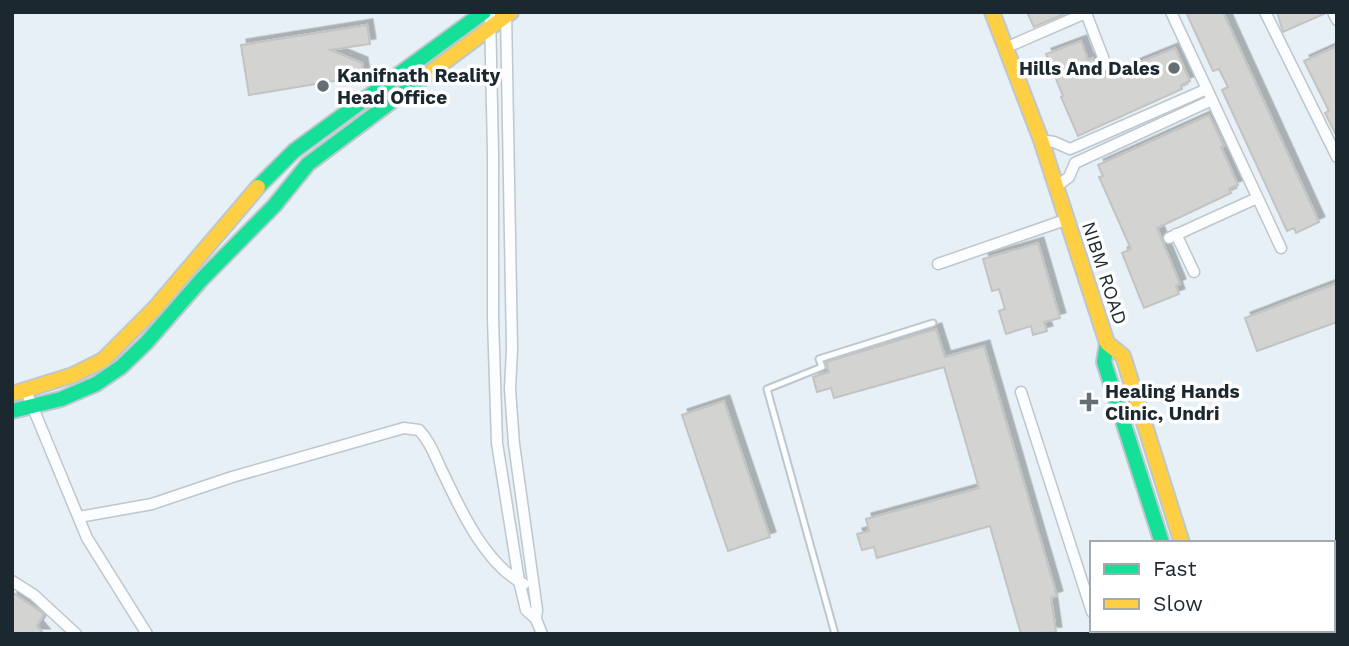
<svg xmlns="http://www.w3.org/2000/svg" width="1349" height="646" font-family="'Work Sans',sans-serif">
<defs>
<filter id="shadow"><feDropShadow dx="5.5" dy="-5.5" stdDeviation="0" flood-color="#0004"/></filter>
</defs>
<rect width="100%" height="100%" fill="#e6f0f6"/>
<!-- building -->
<g fill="#d3d3d1" stroke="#c3c3c2" stroke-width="2" filter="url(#shadow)">
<path d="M1027,12H1069L1034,27Z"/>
<path d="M1186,12H1223L1319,222L1296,233L1294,228L1287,231L1222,90L1228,87L1219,69L1213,71Z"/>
<path d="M1277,12H1326V13L1283,32Z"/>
<path d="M367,25L370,44L330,50L362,63L364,76L249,95L241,45Z"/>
<path d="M1081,41L1088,60L1093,58L1101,78L1175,48L1190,81L1181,85L1182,89L1078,136L1061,97L1063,96L1046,54Z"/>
<path d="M1337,46V137L1325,113L1329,111L1304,61Z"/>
<path d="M1209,115L1224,146L1221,147L1238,185L1229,189L1231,193L1157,228L1180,284L1176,286L1179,294L1144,308L1122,253L1131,249L1099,177L1103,176L1098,165Z"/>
<path d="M1038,243L1060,318L1044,322L1047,331L1033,335L1031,326L1006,334L999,311L1005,309L999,289L992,291L983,259Z"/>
<path d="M1337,283V322L1257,351L1245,318Z"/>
<path d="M936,329L945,357L984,346L1057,596L1051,598L1056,632L1021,634L990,526L877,558L874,547L862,550L857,534L869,531L866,519L979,488L944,367L834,398L831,388L817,392L813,377L829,372L826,362Z"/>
<path d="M724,401L770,537L728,551L682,415Z"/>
<path d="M12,592L44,614L37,626L44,634H12Z"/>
</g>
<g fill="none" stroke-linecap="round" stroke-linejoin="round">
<defs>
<g id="lane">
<path d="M1333,616L1337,615"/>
<path d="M835,634L767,389L822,367L819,359L933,323"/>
<path d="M1312,634L1313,630"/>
</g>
<g id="street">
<path d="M490,12L493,153V319L497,443L519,581L526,610L536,619L542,634"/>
<path d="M506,12L512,349L510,389L514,444L537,610L536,619"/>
<path d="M1171,12L1281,248"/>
<path d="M1265,12L1337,157"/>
<path d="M1333,12L1337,20"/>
<path d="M1086,13L1106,65"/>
<path d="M1005,48L1088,12"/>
<path d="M1041,140L1054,142L1070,149L1207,89"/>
<path d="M1057,186L1069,177L1075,163L1212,100"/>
<path d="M1176,234L1194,272"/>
<path d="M1169,238L1257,198"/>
<path d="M938,264L1068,219"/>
<path d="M26,391L87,538L147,634"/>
<path d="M1021,392L1092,612"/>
<path d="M79,517L152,504L232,477L404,428L419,430C432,444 436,460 445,477C462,513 487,566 524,584"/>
<path d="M12,581L34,595L76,634"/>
<path d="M1098,630L1099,634"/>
<path d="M1172,634L1183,630"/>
</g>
<g id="fast">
<path d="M258,187L294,151L484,12"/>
<path d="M1107,343L1104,362L1162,543"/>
<path d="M12,411L61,399L96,384L121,367L146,343L201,280L274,206L308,164L423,78"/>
<path d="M1189,630L1191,634"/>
<path d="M1210,630L1211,634"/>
</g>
<g id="slow">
<path d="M992,12L1041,140L1107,343L1123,356L1182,543"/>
<path d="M423,78L511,12"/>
<path d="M12,394L73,375L103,360L155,308L258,187"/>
</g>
</defs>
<!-- lane casing -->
<use href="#lane" stroke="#bdc7cd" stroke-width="9"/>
<!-- street casing -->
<use href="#street" stroke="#bdc7cd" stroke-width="13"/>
<!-- fast casing -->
<use href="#fast" stroke="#bdc7cd" stroke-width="18"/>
<!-- slow casing -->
<use href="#slow" stroke="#bdc7cd" stroke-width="18"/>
<!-- lane -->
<use href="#lane" stroke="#fbfdfe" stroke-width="5"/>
<!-- street -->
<use href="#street" stroke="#fbfdfe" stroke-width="10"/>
<!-- fast -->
<use href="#fast" stroke="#16e098" stroke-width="14"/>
<!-- slow -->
<use href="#slow" stroke="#ffcf43" stroke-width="14"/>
</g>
<!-- markers -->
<g fill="#636e75" stroke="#fff" stroke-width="2.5">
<circle cx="1174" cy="68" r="7"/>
<circle cx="323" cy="86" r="7"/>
<path d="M1085.5 391.5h7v7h7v7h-7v7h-7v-7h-7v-7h7z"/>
</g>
<g text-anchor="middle" stroke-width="7" stroke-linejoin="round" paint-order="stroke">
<!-- poi labels -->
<g font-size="19" font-weight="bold" fill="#1c282f" stroke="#fff" text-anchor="start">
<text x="1160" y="75" text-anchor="end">Hills And Dales</text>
<text x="337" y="82">Kanifnath Reality<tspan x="337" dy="22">Head Office</tspan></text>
<text x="1105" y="398">Healing Hands<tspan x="1105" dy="22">Clinic, Undri</tspan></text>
</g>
<!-- street labels -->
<g font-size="19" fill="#1c282f" stroke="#fff">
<text transform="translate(1105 273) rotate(72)" y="7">NIBM ROAD</text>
</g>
</g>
<!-- border -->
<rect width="1349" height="646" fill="none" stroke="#1c282f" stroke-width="28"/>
<!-- legend -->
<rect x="1090" y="541" width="245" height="91" fill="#ffffff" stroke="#a4a9ac" stroke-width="2"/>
<rect x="1104" y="564" width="35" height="10" fill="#16e098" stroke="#a4a9ac" stroke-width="2"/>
<text x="1153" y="576" font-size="21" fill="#1c282f">Fast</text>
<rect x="1104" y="599" width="35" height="10" fill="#ffcf43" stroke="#a4a9ac" stroke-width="2"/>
<text x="1153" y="611" font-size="21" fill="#1c282f">Slow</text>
</svg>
